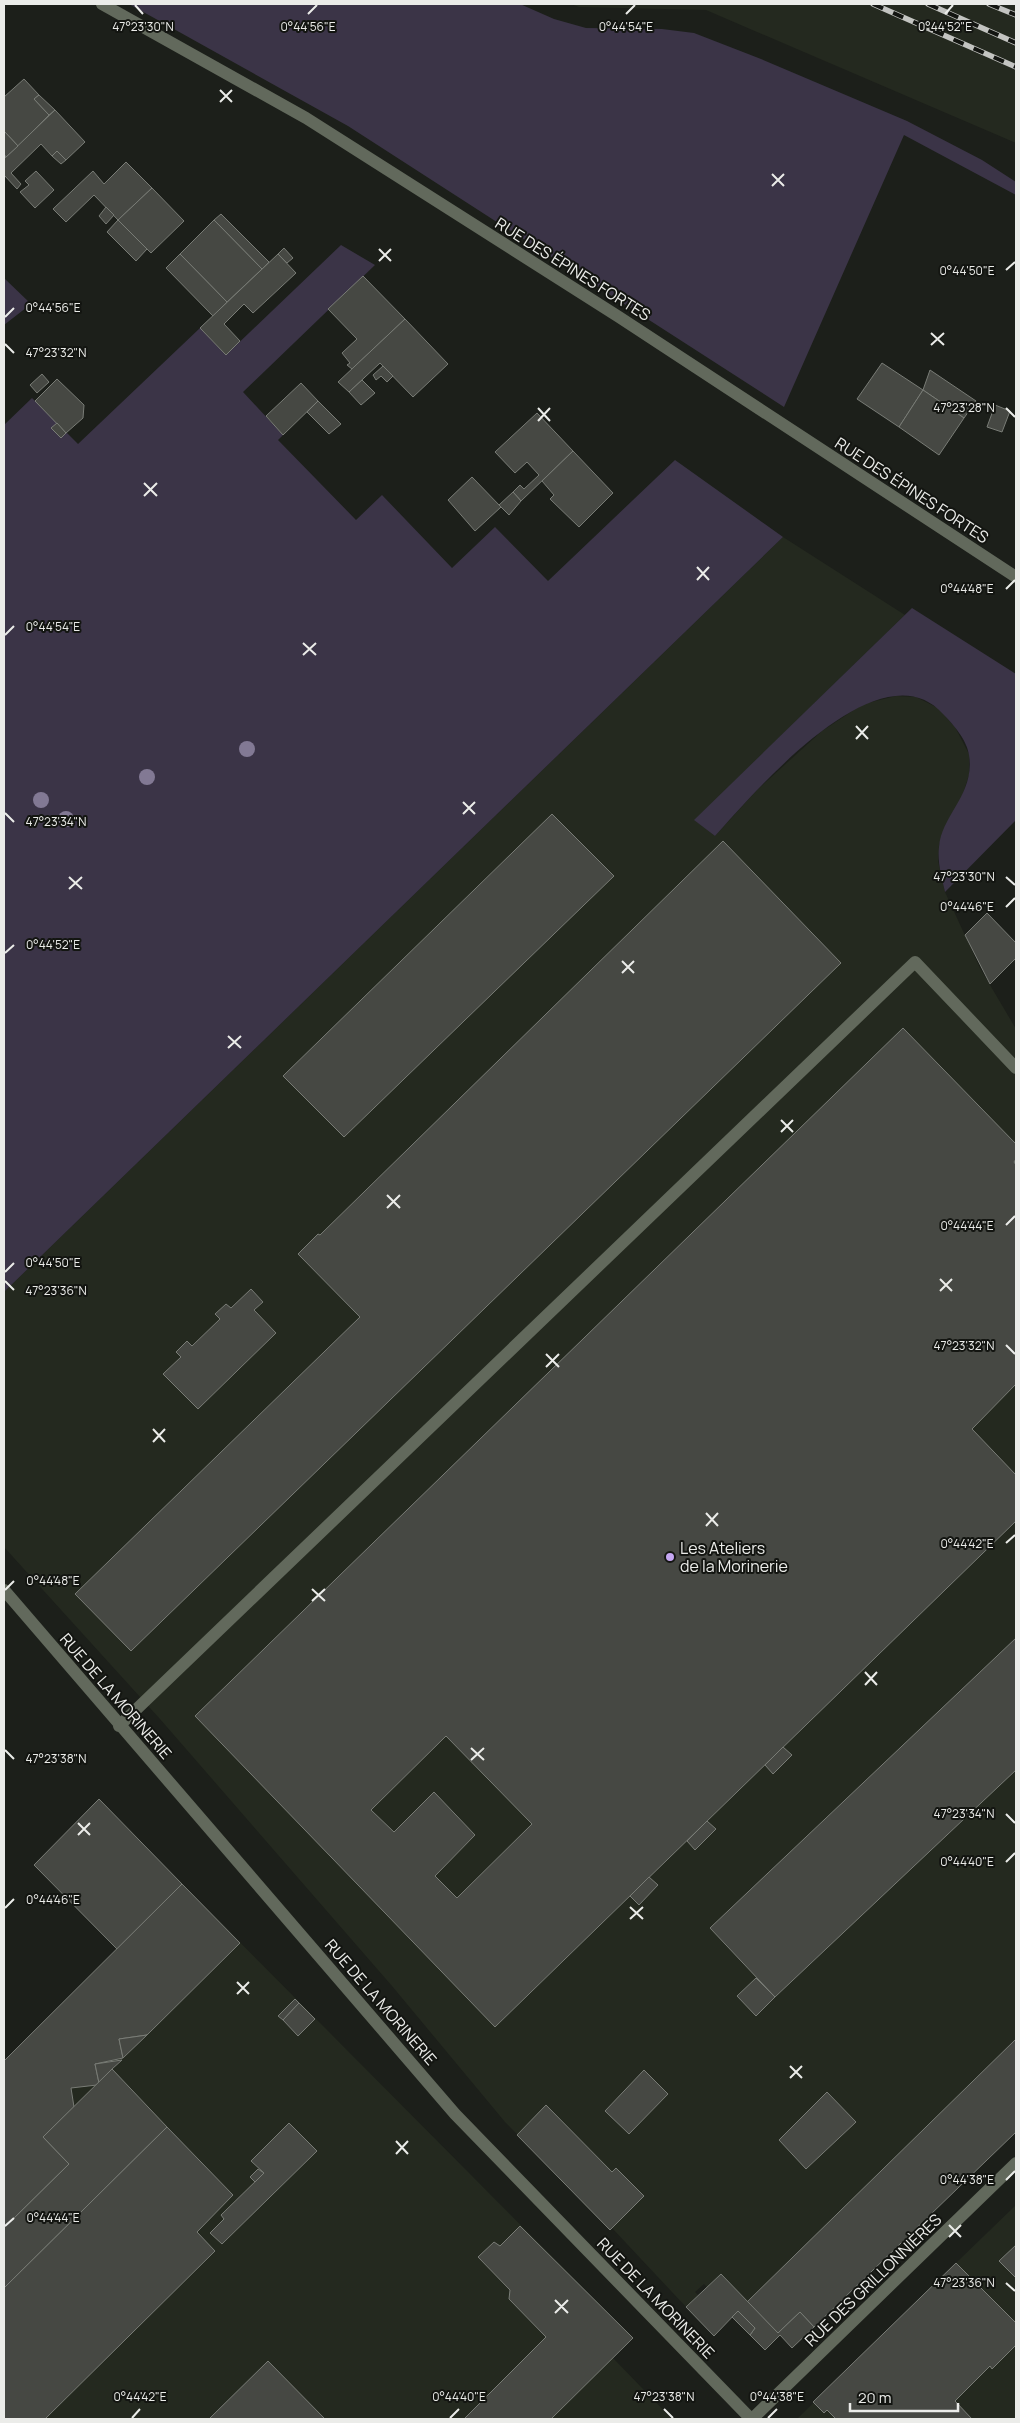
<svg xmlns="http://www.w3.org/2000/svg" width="1020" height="2423" font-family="Manrope,sans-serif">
<rect width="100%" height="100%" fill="#1c1f1a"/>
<!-- built -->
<g fill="#24291f">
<path d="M571,4H1016V143L706,10L579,7Z"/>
<path d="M783,537L905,615L695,820L715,836L757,790L822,731L863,704L896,696L916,697L938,708L955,727L969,754V775L960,803L946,824L939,846L938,861L945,892L980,968L1016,1029V2132L901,2242L747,2302L721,2274L707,2287L704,2284L695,2292L698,2295L686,2307L612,2228L610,2230L582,2202L583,2201L505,2122L392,1986L160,1719L4,1547V1292Z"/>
<path d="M182,1884L633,2338L613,2358L672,2419H4V2061Z"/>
<path d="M1016,2205V2419H797L956,2263Z"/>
</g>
<!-- green -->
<g fill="#3b3447">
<path d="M129,4H520L554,19L586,28L662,29L694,33L761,59L907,121L982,160L1016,182V195L904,135L784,407L348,126Z"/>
<path d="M341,245L375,265L243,392L283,435L278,440L356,520L382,495L452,568L495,527L548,581L675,460L783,537L4,1292V425L32,398L78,444L200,328L226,355Z"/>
<path d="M4,278L31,304L4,325Z"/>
<path d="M912,608L1016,674V820L945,892C942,878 937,862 939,847C942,814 975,795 969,755C967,740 953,724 943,714C880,644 754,793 715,836L694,820Z"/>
</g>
<!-- building -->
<g fill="#464843" stroke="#797c76" fill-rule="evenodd">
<path d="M24,79L39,95L34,99L49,115L18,146L4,131V97Z"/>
<path d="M39,95L55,110L49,115L34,99Z"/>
<path d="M55,110L85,142L66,160L57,151L52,156L41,144L11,173L21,184L17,189L4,175V159Z"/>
<path d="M4,131L18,146L6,157L4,154Z"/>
<path d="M57,151L66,160L61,164L52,156Z"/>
<path d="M126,162L152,188L118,220L94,195L66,222L53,209L93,171L104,184Z"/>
<path d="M36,171L54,190L35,208L20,192L29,185L25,181Z"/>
<path d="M152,188L184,221L151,253L118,220Z"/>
<path d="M106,207L114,215L106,224L99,216Z"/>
<path d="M221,214L269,262L262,269L214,220Z"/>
<path d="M118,220L147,249L136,261L107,232Z"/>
<path d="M214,220L262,269L227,302L180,254Z"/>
<path d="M284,248L293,258L287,263L278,254Z"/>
<path d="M180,254L227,302L213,316L166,268Z"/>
<path d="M278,254L296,273L253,313L244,304L224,324L240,341L226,355L200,328Z"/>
<path d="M363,276L405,319L352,369L347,365L350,363L342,353L357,339L328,309Z"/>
<path d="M405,319L448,364L413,397L380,363L349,392L338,382Z"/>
<path d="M882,363L923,390L899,427L857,399Z"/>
<path d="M383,366L393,376L387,382L381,376L376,380L373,375Z"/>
<path d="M930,370L976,401L964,418L923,390Z"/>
<path d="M42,374L49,382L37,393L30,385Z"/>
<path d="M57,379L84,405L83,418L66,433L35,401Z"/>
<path d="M362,380L375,393L361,405L349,392Z"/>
<path d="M301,383L318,401L283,435L266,416Z"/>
<path d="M923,390L964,418L939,455L899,427Z"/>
<path d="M318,401L341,424L329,434L307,412Z"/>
<path d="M995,405L1010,411L1002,432L987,427Z"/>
<path d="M537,413L573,451L521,501L513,492L520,485L524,489L539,475L527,462L515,473L495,452Z"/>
<path d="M57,423L66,433L61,438L51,428Z"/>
<path d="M573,451L613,493L579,527L550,499L554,495L542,481Z"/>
<path d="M472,477L501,507L475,531L448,500Z"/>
<path d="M513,492L521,501L509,515L499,505Z"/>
<path d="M552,814L614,876L344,1137L283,1076Z"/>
<path d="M723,841L841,963L131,1651L75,1594L360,1317L298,1254L318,1234L320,1235Z"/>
<path d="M987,913L1016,943V958L990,984L965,935Z"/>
<path d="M903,1028L1016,1144V1159L1014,1162L1016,1165V1384L972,1429L1016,1475V1521L495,2027L195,1716ZM446,1736L532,1824L457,1898L435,1876L475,1835L434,1792L394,1832L371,1810Z"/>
<path d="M251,1289L263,1302L254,1310L276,1333L198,1409L163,1374L181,1357L176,1352L187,1341L192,1346L220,1319L215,1314L226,1304L231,1308Z"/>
<path d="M1016,1638V1770L775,1997L710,1928Z"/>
<path d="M783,1747L792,1755L773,1774L765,1765Z"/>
<path d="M99,1799L182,1884L117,1949L34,1865Z"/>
<path d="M707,1821L716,1829L695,1850L687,1841Z"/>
<path d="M649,1877L658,1885L639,1905L630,1896Z"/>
<path d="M182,1884L240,1943L147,2035L119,2039L123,2058L95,2064L99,2083L97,2085L71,2088L74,2107L43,2137L69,2164L4,2228V2061Z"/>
<path d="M756,1978L775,1997L756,2016L737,1996Z"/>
<path d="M295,1999L299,2003L283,2020L278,2016Z"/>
<path d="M299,2003L315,2019L298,2036L283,2020Z"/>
<path d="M147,2035L123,2058L119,2039Z"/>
<path d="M1016,2039V2132L814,2327L800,2312L778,2333L747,2302Z"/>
<path d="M122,2060L112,2069L99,2083L95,2064Z"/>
<path d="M112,2069L167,2127L4,2288V2228L69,2164L43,2137Z"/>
<path d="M644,2070L668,2094L629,2134L605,2111Z"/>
<path d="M827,2092L856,2122L806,2169L779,2140Z"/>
<path d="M546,2105L612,2172L616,2168L644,2196L610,2230L517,2135Z"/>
<path d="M289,2123L317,2151L222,2244L210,2233L224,2219L221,2215L264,2173L251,2161Z"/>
<path d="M167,2127L233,2195L197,2232L215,2251L45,2419H4V2288Z"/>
<path d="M258,2169L264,2173L255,2182L250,2177Z"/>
<path d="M520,2226L633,2338L551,2419H464L546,2337L509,2299L510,2290L478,2257L494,2242L500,2246Z"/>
<path d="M1016,2245V2278L999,2261Z"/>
<path d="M956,2263L1016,2323V2345L992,2369L990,2366L955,2401L972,2419H836L827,2410L824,2413L813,2402Z"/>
<path d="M721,2274L778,2333L800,2312L814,2327L792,2348L780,2335L765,2350L750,2335L755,2328L738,2311L714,2336L686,2307Z"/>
<path d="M738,2311L755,2328L750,2335L732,2317Z"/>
<path d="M268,2361L325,2419H209Z"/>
</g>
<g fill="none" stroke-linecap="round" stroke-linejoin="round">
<!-- minor -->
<g stroke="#62695c" stroke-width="12">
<path d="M102,4L306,118L619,317L1016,577"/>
<path d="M4,1590L455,2114L751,2419"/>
<path d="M119,1726L915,962L1016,1068"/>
<path d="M752,2419L1016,2163"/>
</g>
<defs>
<g id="rail">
<path d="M873,4L1016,67"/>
<path d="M928,4L1016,43"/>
<path d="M989,4L1016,15"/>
</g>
</defs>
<!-- rail casing -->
<use href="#rail" stroke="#c3c4c1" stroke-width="5.5"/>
<!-- rail -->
<use href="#rail" stroke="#131511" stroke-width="4" stroke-dasharray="11" stroke-linecap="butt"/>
</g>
<!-- trees -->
<g fill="#827994">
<circle cx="247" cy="749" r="8"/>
<circle cx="147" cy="777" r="8"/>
<circle cx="41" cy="800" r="8"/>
<circle cx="66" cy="819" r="8"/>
</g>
<!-- ticks -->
<path fill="none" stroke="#ebece9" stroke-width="2" d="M135,5L143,14M308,14L317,5M626,14L635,5M945,14L953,5M220,90L232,102M220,102L232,90M772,174L784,186M772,186L784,174M379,249L391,261M379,261L391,249M1006,270L1015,262M5,317L14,308M931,333L944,345M5,344L14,353M931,345L944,333M538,408L550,421M1006,408L1015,417M538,421L550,408M144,483L157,496M144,496L157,483M697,567L709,580M697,580L709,567M1006,589L1015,580M5,635L14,626M303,643L316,655M303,655L316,643M856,726L868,739M856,739L868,726M463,802L475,814M5,813L14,822M463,814L475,802M69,877L82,889M1006,877L1015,885M69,889L82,877M1006,907L1015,898M5,953L14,945M622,961L634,973M622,973L634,961M228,1036L241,1048M228,1048L241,1036M781,1120L793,1132M781,1132L793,1120M387,1195L400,1208M387,1208L400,1195M1006,1225L1015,1216M5,1272L14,1263M940,1279L952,1291M5,1281L14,1290M940,1291L952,1279M1006,1345L1015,1354M546,1354L559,1367M546,1367L559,1354M153,1429L165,1442M153,1442L165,1429M706,1513L718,1526M706,1526L718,1513M1006,1543L1015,1535M312,1589L325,1601M5,1590L14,1581M312,1601L325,1589M865,1672L877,1685M865,1685L877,1672M471,1748L484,1760M5,1750L14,1759M471,1760L484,1748M1006,1814L1015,1823M78,1823L90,1835M78,1835L90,1823M1006,1862L1015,1853M630,1907L643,1919M5,1908L14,1899M630,1919L643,1907M237,1982L249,1994M237,1994L249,1982M790,2066L802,2078M790,2078L802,2066M396,2141L408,2154M396,2154L408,2141M1006,2180L1015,2171M949,2225L961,2237M5,2226L14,2218M949,2237L961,2225M1006,2283L1015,2291M555,2300L568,2313M555,2313L568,2300M664,2409L673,2418M132,2418L140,2409M450,2418L459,2409M768,2418L777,2409"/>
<!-- markers -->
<circle fill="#c5a7f1" stroke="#131511" stroke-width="2" cx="670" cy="1557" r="5"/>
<g text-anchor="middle" stroke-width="4" stroke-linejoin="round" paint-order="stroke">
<!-- street labels -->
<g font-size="16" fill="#ebece9" stroke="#131511">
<text transform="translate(573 269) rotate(32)" y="6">RUE DES ÉPINES FORTES</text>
<text transform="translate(912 490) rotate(33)" y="6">RUE DES ÉPINES FORTES</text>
<text transform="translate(116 1696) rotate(49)" y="6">RUE DE LA MORINERIE</text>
<text transform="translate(381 2002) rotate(49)" y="6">RUE DE LA MORINERIE</text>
<text transform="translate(873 2280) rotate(-44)" y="6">RUE DES GRILLONNIÈRES</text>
<text transform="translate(656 2298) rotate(46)" y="6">RUE DE LA MORINERIE</text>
</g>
<!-- poi labels -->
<g font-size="16" fill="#ebece9" stroke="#131511" text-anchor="start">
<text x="680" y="1554">Les Ateliers<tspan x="680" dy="18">de la Morinerie</tspan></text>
</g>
</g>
<g font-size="12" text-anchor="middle" fill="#ebece9" stroke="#131511" stroke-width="4" stroke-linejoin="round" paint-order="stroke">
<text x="143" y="31">47°23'30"N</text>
<text x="308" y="31">0°44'56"E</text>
<text x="626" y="31">0°44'54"E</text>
<text x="945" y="31">0°44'52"E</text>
<text x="967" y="275">0°44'50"E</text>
<text x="53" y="312">0°44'56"E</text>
<text x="56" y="357">47°23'32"N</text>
<text x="964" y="412">47°23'28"N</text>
<text x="967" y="593">0°44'48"E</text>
<text x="53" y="631">0°44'54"E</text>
<text x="56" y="826">47°23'34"N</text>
<text x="964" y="881">47°23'30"N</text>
<text x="967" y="911">0°44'46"E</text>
<text x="53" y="949">0°44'52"E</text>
<text x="967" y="1230">0°44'44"E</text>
<text x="53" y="1267">0°44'50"E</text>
<text x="56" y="1295">47°23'36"N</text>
<text x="964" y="1350">47°23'32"N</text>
<text x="967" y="1548">0°44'42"E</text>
<text x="53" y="1585">0°44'48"E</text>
<text x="56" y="1763">47°23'38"N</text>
<text x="964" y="1818">47°23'34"N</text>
<text x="967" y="1866">0°44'40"E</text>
<text x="53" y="1904">0°44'46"E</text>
<text x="967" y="2184">0°44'38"E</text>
<text x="53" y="2222">0°44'44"E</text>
<text x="964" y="2287">47°23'36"N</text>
<text x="140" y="2401">0°44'42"E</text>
<text x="459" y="2401">0°44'40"E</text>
<text x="664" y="2401">47°23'38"N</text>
<text x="777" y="2401">0°44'38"E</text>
</g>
<!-- border -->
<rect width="1020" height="2423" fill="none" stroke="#ebece9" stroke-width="10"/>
<!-- scale -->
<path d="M850 2403v8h108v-8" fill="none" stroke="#ebece9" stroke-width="2.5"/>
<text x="858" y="2403" font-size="15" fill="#ebece9" stroke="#131511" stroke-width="4" paint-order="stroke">20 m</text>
</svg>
